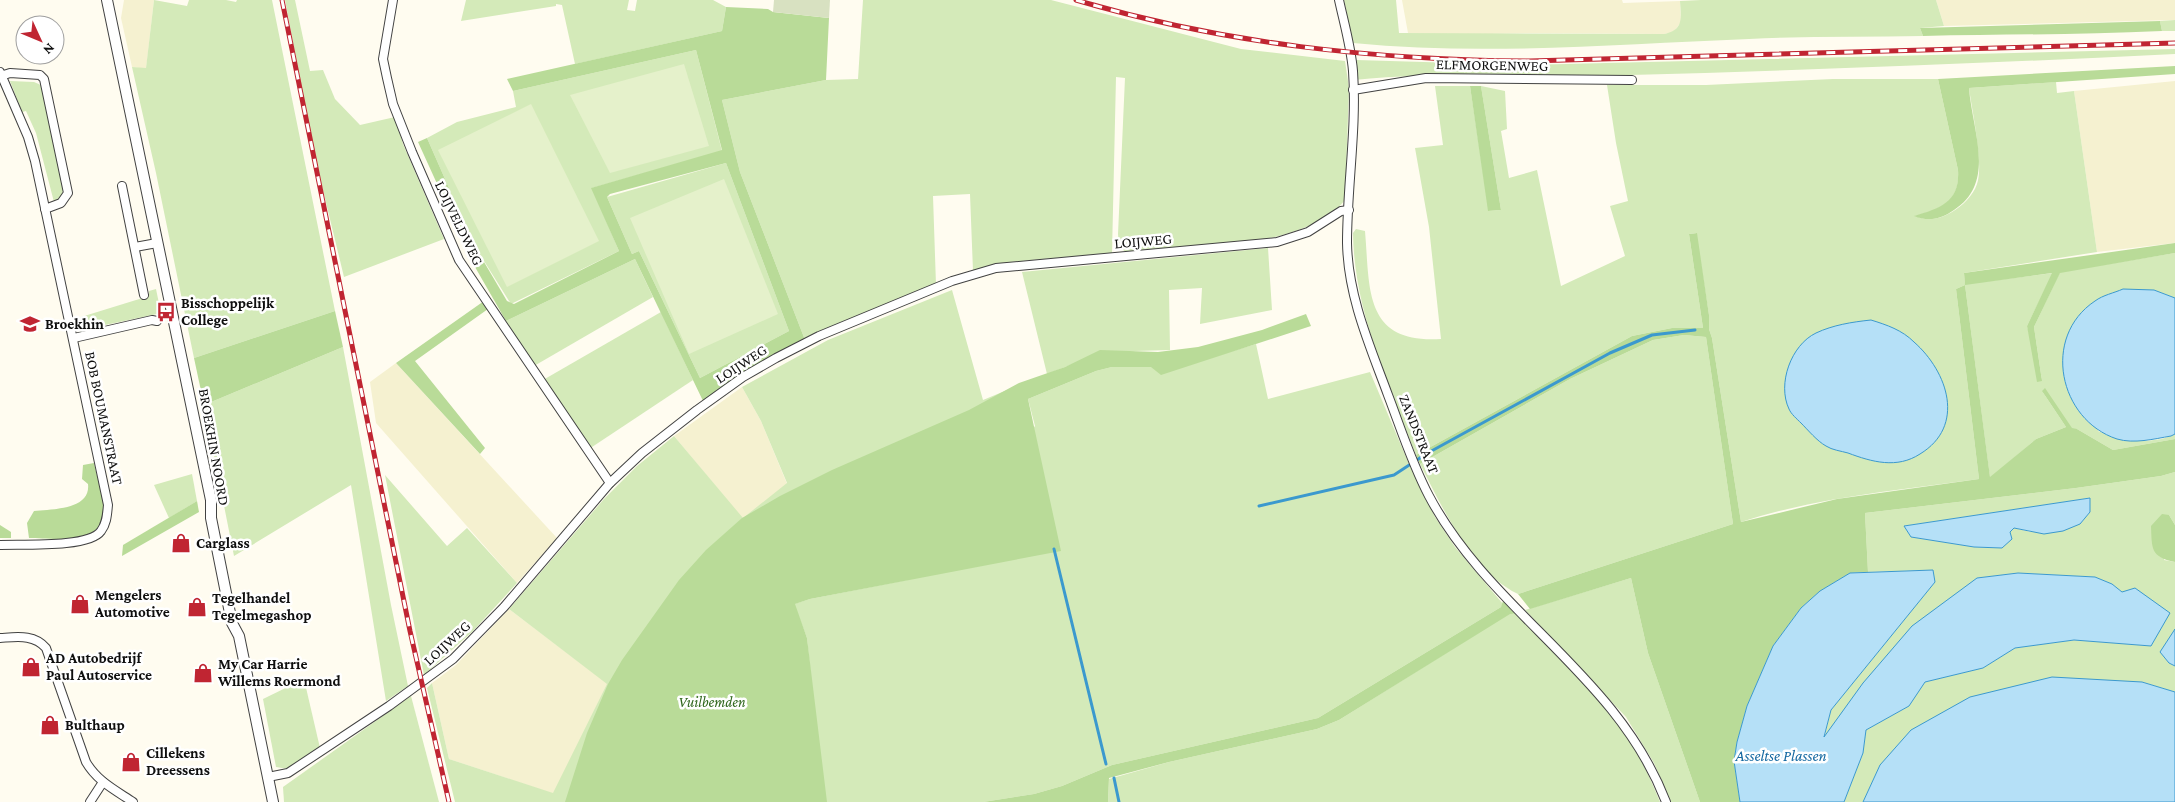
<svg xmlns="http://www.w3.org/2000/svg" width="2175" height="802" font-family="'Crimson Pro',serif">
<rect width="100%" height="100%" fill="#fffcf0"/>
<!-- farmland -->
<g fill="#f5f1d0">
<path d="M124,0H154L146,69L132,67L121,18Z"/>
<path d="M1402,0H1622L1623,3L1680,1L1681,22L1674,32L1664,34L1528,33L1451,35L1408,33Z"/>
<path d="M1936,0H2175V20L1944,26Z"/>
<path d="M2175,81V243L2097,252L2074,91Z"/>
<path d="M396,363L557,538L517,583L376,423L370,382Z"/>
<path d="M742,387L761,421L790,491L742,518L674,436Z"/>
<path d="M509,609L608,684L566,798L449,759L432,683L456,665Z"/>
</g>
<!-- green -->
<g fill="#d4eab9" fill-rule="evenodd">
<path d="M154,0L187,6L189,0H226L236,2L237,0H272L335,311L194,358L156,173L132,67L146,68Z"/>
<path d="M285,0H295L310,71L323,70L335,99L360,125L395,117L403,144L444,239L344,277L313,149Z"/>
<path d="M466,0H629L627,10L635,11L637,0H713L726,7L722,31L575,64L562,5L556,4V6L461,21Z"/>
<path d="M863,0H1051L1241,49L1345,61L1349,88L1345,200C1305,250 1186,247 1126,252L1119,247L1118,234L1125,78L1116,77L1112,253L1010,262L973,271L970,194L933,196L936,285L805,340L740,172L722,100L826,80L858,79Z"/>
<path d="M1344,0H1396L1399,33L1664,34C1684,30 1681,18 1680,1L1701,0H1936L1944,26L1920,28L1923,36C1865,37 1807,36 1749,39C1618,44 1485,56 1353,43Z"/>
<path d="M2175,20V31H2162L2160,21Z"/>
<path d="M2175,49V54C1993,63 1812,70 1630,75C1538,77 1446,71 1354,80L1356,60L1525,65Z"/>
<path d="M696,50L722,151L592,188L619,251L511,304L474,245L427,138L457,122L516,107L513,91Z"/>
<path d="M1833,79H1938L1958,170C1960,202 1943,208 1915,216C1928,221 1939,220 1952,212C1962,206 1973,196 1977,184C1984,164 1972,111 1969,88L2056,82L2057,93L2074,91L2097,252L1964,273L1965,284L2053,273L2027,326L2042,381L2034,327L2060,272L2175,253V298L2154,290L2098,431C2121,440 2151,446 2175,434V439L2113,450L2077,429H2072L2042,391L2066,427L2036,439L1990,478L1965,285L1956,289L1979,479C1900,490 1818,497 1741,522L1712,338L1709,329V315L1696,233L1689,234L1703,328H1672L1632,336L1416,455C1388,383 1354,311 1353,233L1356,229L1365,231C1370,288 1363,344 1441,339L1429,227L1415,148L1443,145L1435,86H1470L1489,211L1501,210L1481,86L1505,91L1507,129L1501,131L1509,178L1537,170L1561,286L1625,256L1610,206L1628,201L1616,143L1607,85H1706Z"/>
<path d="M10,81L34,82L41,85L63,190L62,196L54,202L36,133L26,111L22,112Z"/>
<path d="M726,163L789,331L700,378L639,251L632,254L607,197Z"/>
<path d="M1268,248L1272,310L1200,324L1202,288L1169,290L1170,350L1135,351L1078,362L1047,374L1022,272Z"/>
<path d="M635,259L653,297L534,366L506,321Z"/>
<path d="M156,289L162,318L158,319L157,314L91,328L88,332L81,334L78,323L81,317L149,296V291Z"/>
<path d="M952,290L983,400L1019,385L787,603L813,697L807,638L794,604L810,599L907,580L1035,426L1028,399L1096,371L1112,367H1152L1213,357L1256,344L1268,399L1370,372L1409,464L1435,517L1455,547L1503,604L1501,607L1318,718L1112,765L1062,786L1034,794L983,802H455L427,688L432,683L449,759L553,793L607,684L509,609L604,499L637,466L674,436L743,518L787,483L761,421L742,387L828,340Z"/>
<path d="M661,312L693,380L589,449L543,380Z"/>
<path d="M1684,335L1706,337L1733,524L1518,594C1472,572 1442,507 1420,464L1570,379L1653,340Z"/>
<path d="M343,347L391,605L408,686L386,701L351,485L234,556L204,405Z"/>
<path d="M2175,472V525L2169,515L2164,560L2175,562V629L2161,652L2169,663L2175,666V692L2142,682L1880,765L1863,802H1844L1863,753L1866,730L1909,706L1925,682L1983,668L2015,648L2074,640L2151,646L2122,592L2112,584L2095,577L2018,573L1977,578L1824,739L1831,710L1935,582L1933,570L1868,572L1865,513L2076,488L2161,476ZM2090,498V512L2080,524L2031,532L2014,528L2011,529L2002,548L1974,547L1911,537L1904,526Z"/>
<path d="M192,474L197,501L169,518L154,485Z"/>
<path d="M385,475L447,546L467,528L517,583L473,631L424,675Z"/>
<path d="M1631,578L1648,653L1700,802H1671L1654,763L1626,717L1525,610Z"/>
<path d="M1510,613H1517C1553,652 1593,690 1625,734C1640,754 1650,778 1660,802H1108L1109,779L1169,762L1317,729L1339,720Z"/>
<path d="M304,679L320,748L288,769L276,767L263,699Z"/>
<path d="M411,696L439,802H284L283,787Z"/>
</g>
<!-- forest -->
<g fill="#b9db98" fill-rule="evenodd">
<path d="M726,7L768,9L773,12L829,18L826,80L722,100L740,172L805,340L704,403L635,259L506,321L475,267L418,142L427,138L474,245L507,301L514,304L619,251L591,188L722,150L696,50L513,91L507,79L722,31ZM726,163L789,331L700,378L639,251L632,254L607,197L610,194Z"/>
<path d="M2160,21L2162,31C2082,35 2003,34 1923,36L1920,28Z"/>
<path d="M2175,66V74L1969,88C1972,131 1997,182 1954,210C1941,219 1929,222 1914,216C1942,208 1960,201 1958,170L1938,79Z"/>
<path d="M1470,86H1481L1501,210L1488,211Z"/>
<path d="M1697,233L1709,315V329L1712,338L1741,522L1837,499L1979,479L1956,289L1965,285L1964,273L2175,243V253L2060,273L2034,327L2042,381L2037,382L2027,326L2052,273L1965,285L1990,477L2036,439L2066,427L2042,391L2045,388L2072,428L2077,429L2113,450L2175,439V472L2161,476L2076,488L1865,513L1868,572L1850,573L1820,591L1801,608L1773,646L1747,706L1737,742L1734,761L1740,802H1700L1648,653L1631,578L1530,609L1518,594L1733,524L1706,337L1684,335L1653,340L1570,379L1420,464L1416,455L1632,336L1672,328H1703L1689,234Z"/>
<path d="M484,301L488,309L415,361L485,448L480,454L396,363Z"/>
<path d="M335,311L343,347L204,405L194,358Z"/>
<path d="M1306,314L1311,326L1161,375L1151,367H1112L1096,371L1028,399L1061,551L810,599L795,604L807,638L827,802H565L587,733L608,684L622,660L679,580L706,550L742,518L780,496L832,470L969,410L1019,383L1065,367L1100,350L1158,352L1198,347L1262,330Z"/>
<path d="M94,463C97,479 106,501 103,517C97,546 50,538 29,538L27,523L34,511C52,509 91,510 88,484L82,479L83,465Z"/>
<path d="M197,501L199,512L122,556L123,545Z"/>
<path d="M2162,514L2169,515L2175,525V562C2150,557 2152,548 2151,526Z"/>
<path d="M0,525L11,532V538H0Z"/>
<path d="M1503,601L1517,613L1510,614L1339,720L1317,729L1169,762L1109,778L1108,802H983L1034,794L1062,786L1112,765L1318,718L1501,607Z"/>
</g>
<!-- cemetery -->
<path fill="#d8e1c1" d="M774,0H830L829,18L773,12Z"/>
<!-- pitch -->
<g fill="#e5f1cb">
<path d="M684,64L709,146L610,173L570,95Z"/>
<path d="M531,104L599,241L507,287L438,150Z"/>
<path d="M724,179L778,314L689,354L630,218Z"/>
</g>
<!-- water -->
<g fill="#b5e0f7" stroke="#3b99ce">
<path d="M2123,289L2154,290L2175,298V434L2171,436C2154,439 2134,444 2117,439C2059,420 2041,337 2095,301C2103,295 2114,293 2123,289Z"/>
<path d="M1871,320C1887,325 1902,330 1914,342C1948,372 1966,426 1920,454C1897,469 1872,462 1848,453C1841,451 1832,450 1826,446C1817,441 1808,430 1801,423C1797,419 1791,414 1789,409C1777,384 1791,345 1816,333C1833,325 1852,322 1871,320Z"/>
<path d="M2090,498V512L2080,524L2063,531L2044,534L2014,528L2010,532L2012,539L2002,548L1974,547L1911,537L1904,526Z"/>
<path d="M1933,570L1935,582L1831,710L1824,737L1863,683L1912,626L1977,578L2018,573L2095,577L2112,584L2122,592L2135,588L2170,613L2151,646L2074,640L2015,648L1983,668L1925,682L1909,706L1866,730L1863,753L1844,802H1740L1734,761L1737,742L1747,706L1773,646L1801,608L1820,591L1850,573Z"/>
<path d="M2175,629V666L2169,663L2160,652Z"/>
<path d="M2052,677L2142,682L2175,692V802H1863L1880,765L1911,730L1970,697Z"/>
</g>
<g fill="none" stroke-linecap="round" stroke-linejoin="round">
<!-- stream -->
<g stroke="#3b99ce" stroke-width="3">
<path d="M1259,506L1394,475L1426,454L1610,353L1652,335L1695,330"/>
<path d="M1054,549L1106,764"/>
<path d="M1114,778L1119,802"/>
</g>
<defs>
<g id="minor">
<path d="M393,0L383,59L387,78L393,104L412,152L459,260L610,483"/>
<path d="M1339,0C1344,23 1351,47 1353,71C1357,128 1347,186 1347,243C1348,297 1370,346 1388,395C1401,429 1412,464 1429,496C1491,613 1617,674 1666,802"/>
<path d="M0,72L28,137L35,161L108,505C107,514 107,523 101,531C89,548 22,544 0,545"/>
<path d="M1,76L10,73L40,75L44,79L68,193L61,203L45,209"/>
<path d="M1353,90L1426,78L1632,80"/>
<path d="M122,186L144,295"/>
<path d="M135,247L157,243"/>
<path d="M74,338L152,320L157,321"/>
<path d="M0,638C17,637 34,634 46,648L86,762C97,781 115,790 133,802"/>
<path d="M268,777L288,773L389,706L453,659L504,607L610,483L642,453L697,410L743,377L776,358L819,336L952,281L996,268L1277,242L1308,232L1341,211L1349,210"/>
<path d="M90,802L103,782"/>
</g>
<path id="tertiary" d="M107,0L211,500V518L232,623L239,636L273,802"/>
</defs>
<!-- minor casing -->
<use href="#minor" stroke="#424242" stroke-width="10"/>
<!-- tertiary casing -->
<use href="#tertiary" stroke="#424242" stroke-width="12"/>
<!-- minor -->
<use href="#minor" stroke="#fff" stroke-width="8"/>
<!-- tertiary -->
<use href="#tertiary" stroke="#fff" stroke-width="10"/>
<defs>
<g id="rail">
<path d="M282,0L410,631L449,802"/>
<path d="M1076,0C1225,44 1375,60 1530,61L2175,43"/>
</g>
</defs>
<!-- rail casing -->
<use href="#rail" stroke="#c02532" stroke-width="5"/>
<!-- rail -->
<use href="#rail" stroke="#fff" stroke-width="3" stroke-dasharray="9" stroke-linecap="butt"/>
</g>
<!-- icons -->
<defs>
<symbol id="bus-bare" viewBox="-9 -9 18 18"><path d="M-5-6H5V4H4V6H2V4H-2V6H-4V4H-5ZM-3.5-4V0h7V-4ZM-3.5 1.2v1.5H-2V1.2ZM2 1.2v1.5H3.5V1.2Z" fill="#c02532" stroke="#fff" stroke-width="2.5" paint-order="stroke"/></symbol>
<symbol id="school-bare" viewBox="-9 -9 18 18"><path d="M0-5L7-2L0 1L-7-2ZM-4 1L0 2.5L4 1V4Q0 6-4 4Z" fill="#c02532" stroke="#fff" stroke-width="2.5" paint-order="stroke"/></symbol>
<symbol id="shop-bare" viewBox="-9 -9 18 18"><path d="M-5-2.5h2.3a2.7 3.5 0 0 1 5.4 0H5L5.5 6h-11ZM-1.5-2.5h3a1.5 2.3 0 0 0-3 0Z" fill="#c02532" stroke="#fff" stroke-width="2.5" paint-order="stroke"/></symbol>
</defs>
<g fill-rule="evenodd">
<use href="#bus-bare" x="152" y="298" width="28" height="28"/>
<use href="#school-bare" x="16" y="310" width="28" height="28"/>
<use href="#shop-bare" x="167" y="529" width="28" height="28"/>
<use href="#shop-bare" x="66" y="590" width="28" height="28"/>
<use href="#shop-bare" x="183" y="593" width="28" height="28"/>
<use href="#shop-bare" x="17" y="653" width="28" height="28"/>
<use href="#shop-bare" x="189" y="659" width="28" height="28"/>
<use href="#shop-bare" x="36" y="711" width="28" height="28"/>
<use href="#shop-bare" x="117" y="748" width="28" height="28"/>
</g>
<g text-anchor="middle" stroke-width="5" stroke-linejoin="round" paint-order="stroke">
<!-- street labels -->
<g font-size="15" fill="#0f0f0f" stroke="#fff">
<text transform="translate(1492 65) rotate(1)" y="5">ELFMORGENWEG</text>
<text transform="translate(459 223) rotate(64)" y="5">LOIJVELDWEG</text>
<text transform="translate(1143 241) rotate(-5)" y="5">LOIJWEG</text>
<text transform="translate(741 364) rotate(-33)" y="5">LOIJWEG</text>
<text transform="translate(104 418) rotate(78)" y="5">BOB BOUMANSTRAAT</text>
<text transform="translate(1419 434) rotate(68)" y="5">ZANDSTRAAT</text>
<text transform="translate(214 447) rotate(80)" y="5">BROEKHIN NOORD</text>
<text transform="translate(447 643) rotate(-43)" y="5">LOIJWEG</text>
</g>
<!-- poi labels -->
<g font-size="15" font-weight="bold" fill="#0f0f0f" stroke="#fff" text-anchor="start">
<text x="181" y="308">Bisschoppelijk<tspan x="181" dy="17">College</tspan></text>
<text x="45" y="329">Broekhin</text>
<text x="196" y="548">Carglass</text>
<text x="95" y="600">Mengelers<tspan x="95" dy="17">Automotive</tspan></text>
<text x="212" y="603">Tegelhandel<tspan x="212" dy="17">Tegelmegashop</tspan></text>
<text x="46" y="663">AD Autobedrijf<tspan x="46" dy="17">Paul Autoservice</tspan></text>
<text x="218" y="669">My Car Harrie<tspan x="218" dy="17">Willems Roermond</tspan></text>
<text x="65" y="730">Bulthaup</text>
<text x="146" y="758">Cillekens<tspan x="146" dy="17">Dreessens</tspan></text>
</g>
<!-- park labels -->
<g font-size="15" font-style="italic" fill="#30671e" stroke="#fff">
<text x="712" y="707">Vuilbemden</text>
</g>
<!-- water labels -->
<g font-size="16" font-style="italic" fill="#166aa2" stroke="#fff">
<text x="1781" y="761">Asseltse Plassen</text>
</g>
</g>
<!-- north arrow -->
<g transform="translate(40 40) rotate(134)"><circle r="24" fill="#ffffff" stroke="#9f9f9f"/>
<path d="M0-4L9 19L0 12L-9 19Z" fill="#c02532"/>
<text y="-8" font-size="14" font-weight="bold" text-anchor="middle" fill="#0f0f0f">N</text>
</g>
</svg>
